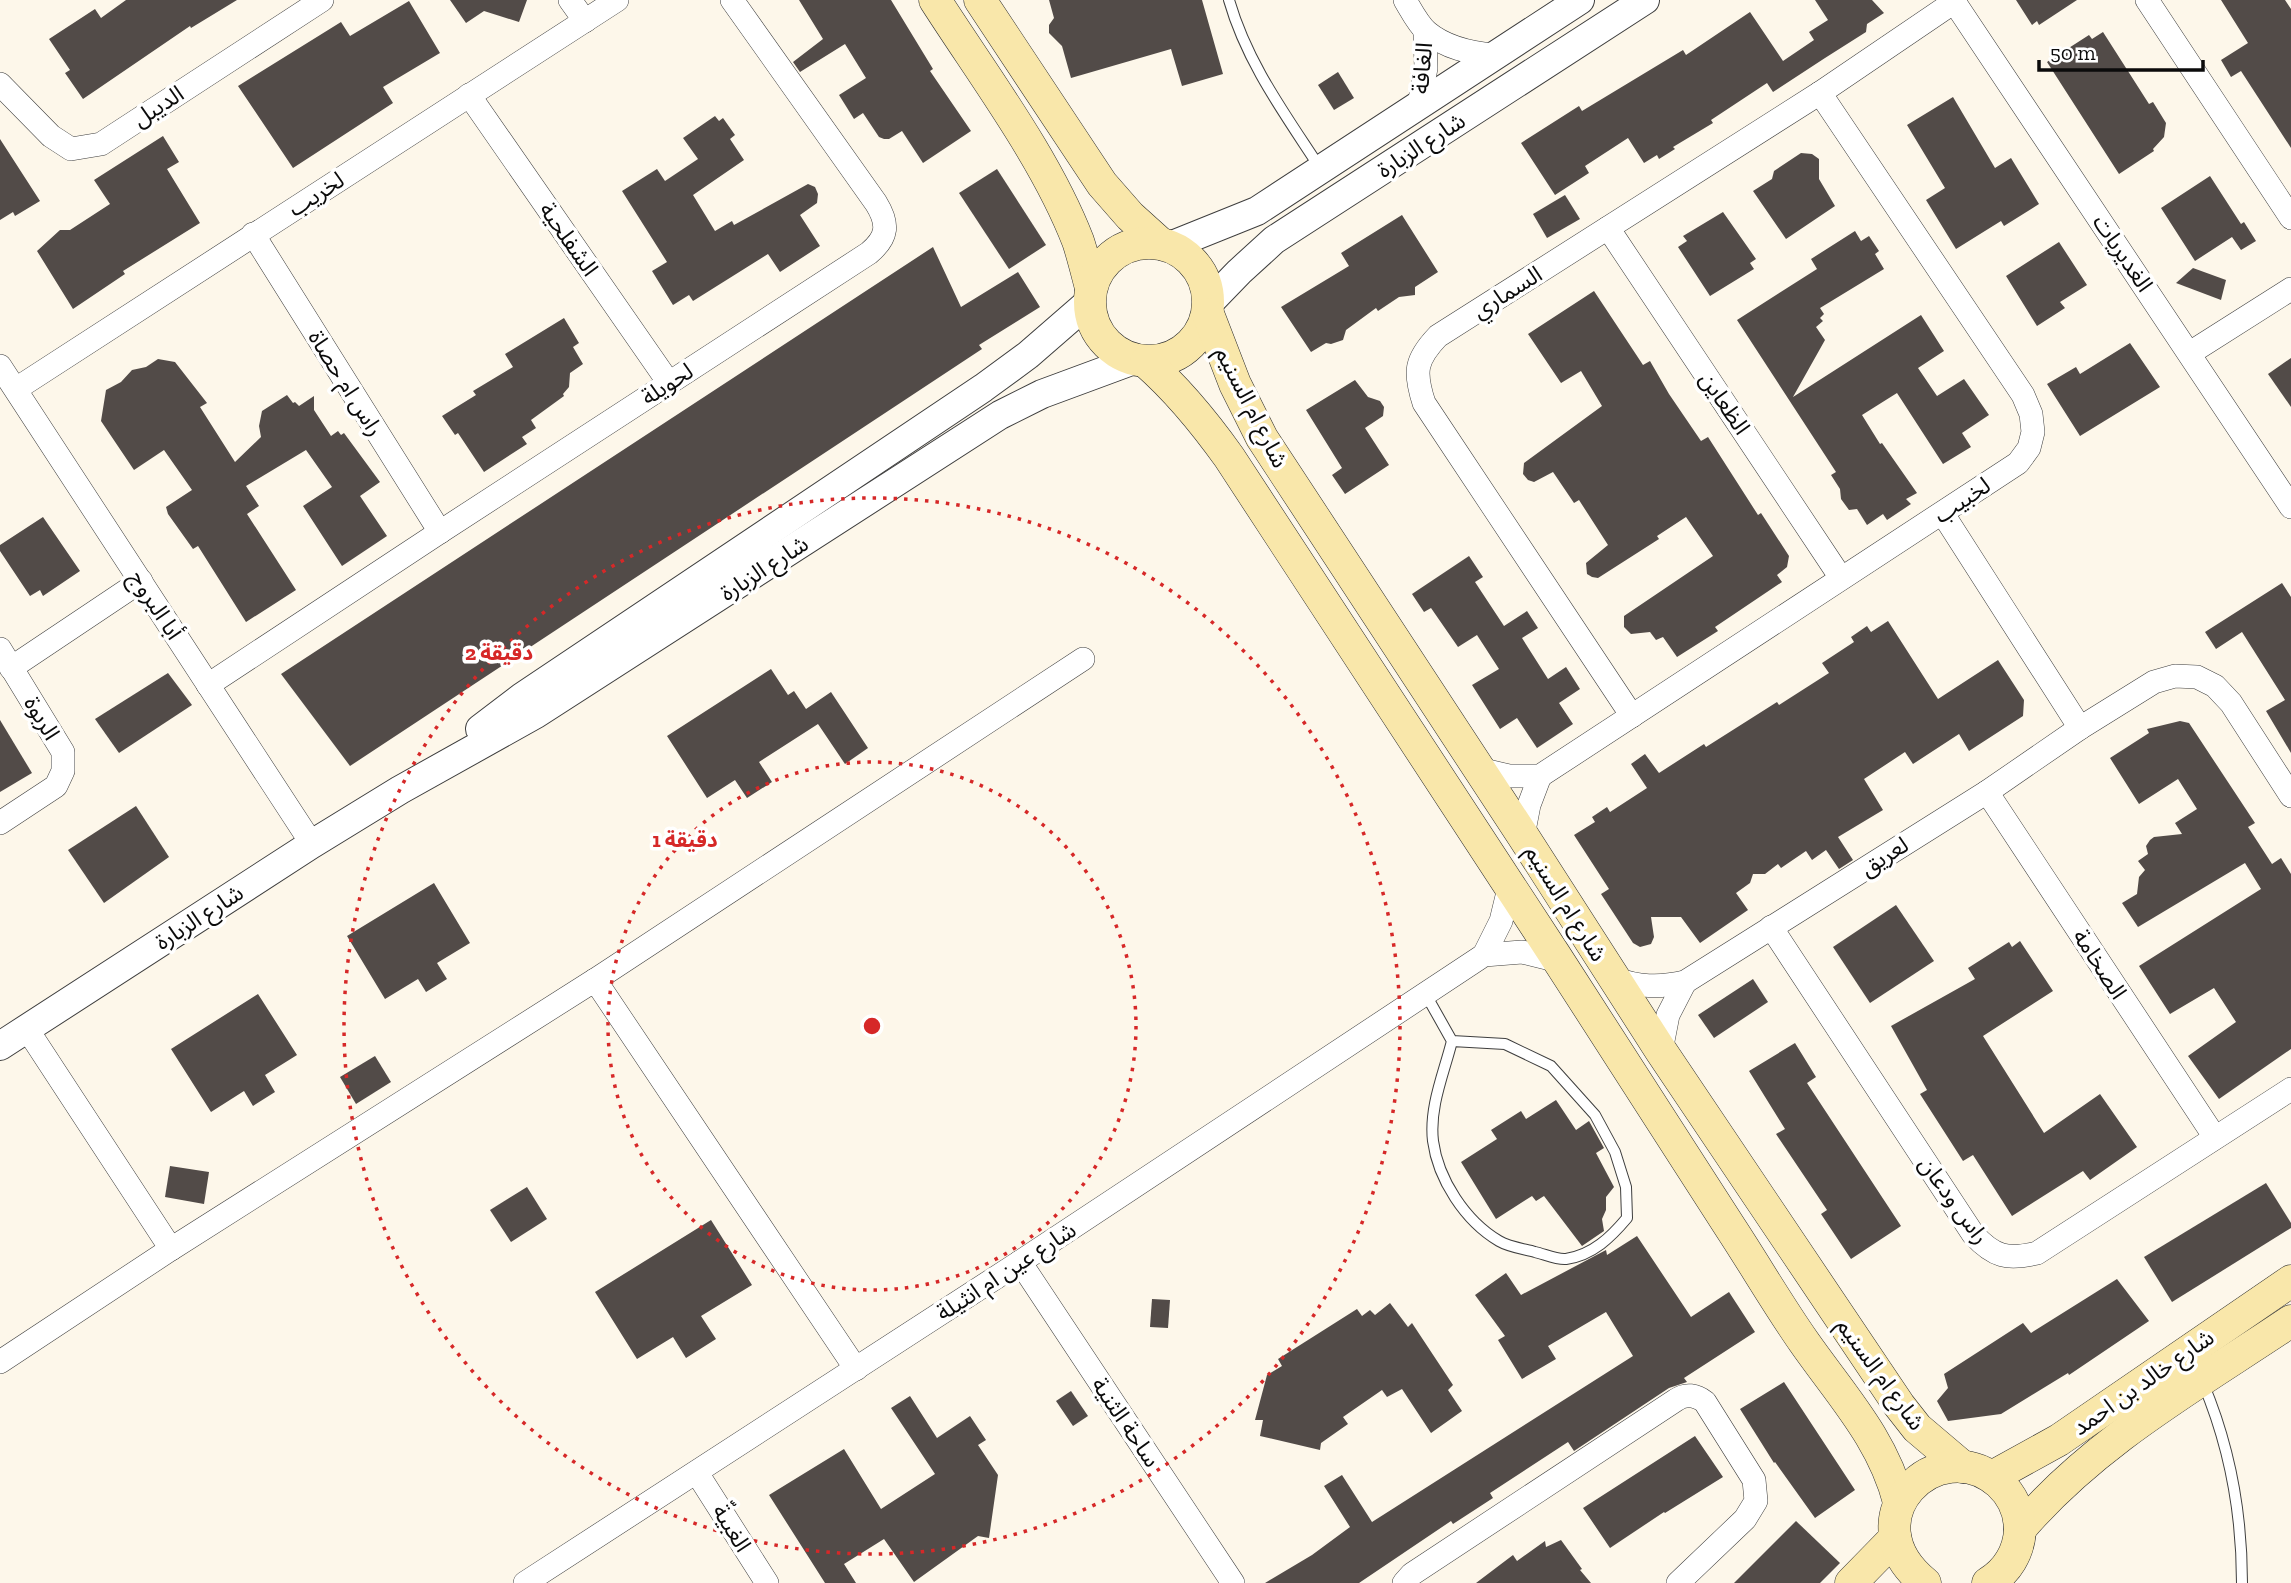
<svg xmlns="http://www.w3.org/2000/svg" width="2291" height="1583" font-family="'Zilla Slab','Noto Sans Arabic',serif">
<rect width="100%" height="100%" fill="#fdf7ea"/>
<!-- building -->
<g fill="#524b48">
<path d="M126,0H237L191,28L190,26L83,99L65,73L70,70L49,39L95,9L101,18Z"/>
<path d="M450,0H527L519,22L484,11L466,23Z"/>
<path d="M799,0H891L933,69L930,71L971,131L923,163L902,131L889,139H884L879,137L863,113L854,119L839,95L866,78L845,44L800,72L793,62L823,39Z"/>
<path d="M1049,0H1202L1223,74L1182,86L1171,49L1071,78L1062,46L1049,33V25L1054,18Z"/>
<path d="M1815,0H1872L1884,13L1867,24L1866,32L1825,58L1773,92L1767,83L1711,120L1713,123L1673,147L1675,149L1659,159L1657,155L1644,163L1628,138L1585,166L1589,173L1555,195L1521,143L1579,106L1582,111L1683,50L1686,55L1750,12L1783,61L1814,40L1809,32L1828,20Z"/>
<path d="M2016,0H2077L2039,25L2037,21L2032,25Z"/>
<path d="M2221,0H2285L2291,9V148L2241,71L2231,77L2221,60L2248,43Z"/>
<path d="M409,1L440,53L383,87L393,103L293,168L238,86L341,22L350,36Z"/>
<path d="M2103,32L2149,104L2153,102L2166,123L2164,137L2153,149L2154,151L2119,174L2047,62L2089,35L2092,39Z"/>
<path d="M1338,72L1354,98L1334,110L1318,85Z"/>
<path d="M1953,97L1995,168L2011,158L2039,204L2004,226L2001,221L1956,249L1926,200L1945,188L1907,125Z"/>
<path d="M715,116L719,121L723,118L735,135L730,139L744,160L693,195L715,231L732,221L734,225L808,184L815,187L818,194L817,203L800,215L820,246L780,272L768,254L693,301L689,295L673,305L652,271L667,262L622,191L657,169L665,181L698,159L683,138Z"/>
<path d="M163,136L179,162L167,169L200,223L123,271L125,274L73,309L37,251L60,230H70L110,204L94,180Z"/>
<path d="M0,139L40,201L15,216L13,212L0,220Z"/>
<path d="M1801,153L1812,154L1819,159V179L1835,206L1786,239L1753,191L1772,179L1774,171Z"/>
<path d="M997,169L1046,245L1009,269L959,193Z"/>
<path d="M2210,176L2241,224L2244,222L2256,241L2241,250L2232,237L2195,261L2161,208Z"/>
<path d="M1565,195L1580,219L1547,238L1533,214Z"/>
<path d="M1723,212L1756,259L1750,263L1754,269L1710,296L1678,247L1687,241L1683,236Z"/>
<path d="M1402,215L1438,272L1415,287V295L1399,297L1378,311L1376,308L1346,330L1343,340L1331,344L1326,343L1311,352L1281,307L1349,266L1341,253Z"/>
<path d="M1855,231L1861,241L1869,236L1879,251L1875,254L1884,269L1820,308L1824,314L1820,318L1823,321L1816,327L1825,340L1793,397L1921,315L1944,351L1918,368L1937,396L1964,379L1989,415L1962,433L1971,447L1943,464L1897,393L1862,415L1880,444L1882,443L1917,493L1906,499L1911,504L1887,520L1883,514L1867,525L1857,509L1849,510L1841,499L1840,489L1831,475L1836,472L1737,320L1817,269L1811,259Z"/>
<path d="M2059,242L2087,285L2060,302L2065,308L2037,326L2006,276Z"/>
<path d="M933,247L961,307L1018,272L1040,307L979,345L982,349L350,766L281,674Z"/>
<path d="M2193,268L2226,280L2221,300L2176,283Z"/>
<path d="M1594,291L1643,365L1650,361L1669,394L1701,441L1708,437L1758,515L1761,513L1789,556L1787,567L1777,575L1782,582L1715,627L1718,631L1677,657L1663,637L1656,640L1650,632L1631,634L1624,627V616L1713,556L1686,517L1657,536L1659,539L1598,578L1592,577L1587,574L1586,563L1608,545L1579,500L1574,503L1553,472L1534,482L1528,480L1523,474L1524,463L1602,406L1581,371L1561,383L1528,334Z"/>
<path d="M564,318L579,343L573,347L583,364L570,373L569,387L563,394L564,396L531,420L536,428L522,437L527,444L484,472L458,433L455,435L442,416L476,395L473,391L513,367L505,354Z"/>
<path d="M2130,343L2160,387L2080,436L2047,384L2076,367L2080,374Z"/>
<path d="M2291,358V407L2268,374Z"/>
<path d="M158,359L175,362L207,403L200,407L235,462L261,437L259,426L262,411L287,395L293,403L295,402L299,406L314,396V410L331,436L338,431L341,435L344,433L380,482L360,496L387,536L342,566L303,506L332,487L306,450L246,486L259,506L247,514L296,590L246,622L198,546L193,549L168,514L166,507L192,490L164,450L134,470L101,421L106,390L121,382L132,370L146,367Z"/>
<path d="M1355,380L1368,397L1380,401L1384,407L1383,416L1365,428L1389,465L1345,494L1332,475L1342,468L1306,410Z"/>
<path d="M43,517L80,571L43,596L40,590L30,596L0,551V545Z"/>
<path d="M1469,556L1483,577L1475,582L1504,626L1527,611L1538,628L1522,638L1548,679L1566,667L1580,689L1559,703L1573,724L1537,748L1517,718L1500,729L1472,685L1499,669L1477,635L1458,647L1431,608L1424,612L1412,594Z"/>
<path d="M2282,583L2291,597V753L2266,711L2285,700L2242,632L2216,649L2205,632Z"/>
<path d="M1888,621L1938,699L1998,660L2024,700L2023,716L1969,751L1959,734L1913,764L1905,752L1864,779L1883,810L1838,837L1853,860L1839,869L1826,850L1812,860L1806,851L1781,868L1778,864L1765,874H1753L1750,883L1736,893L1748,910L1700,943L1681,917H1651L1654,937L1651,944L1640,947L1633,943L1601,894L1609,889L1574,835L1595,822L1592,817L1607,807L1610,812L1647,788L1631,764L1645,754L1659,773L1704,744L1706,747L1777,702L1779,705L1829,673L1822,663L1854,642L1851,637L1867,626L1871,632Z"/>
<path d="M771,669L788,695L794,691L806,709L831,692L868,748L845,764L818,724L759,762L772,782L747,798L735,780L707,798L667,736Z"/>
<path d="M168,673L192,705L119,753L95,719Z"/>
<path d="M0,720L32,773L0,792Z"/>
<path d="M2180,721L2189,723L2255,823L2248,827L2272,864L2281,858L2291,874V1049L2219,1099L2188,1056L2236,1022L2214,988L2170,1014L2139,966L2261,889L2245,863L2138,927L2122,903L2137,894L2139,877L2145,870L2138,861L2148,854L2146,846L2150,840L2154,837L2182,834L2175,823L2197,809L2178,779L2139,804L2110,758L2149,733L2147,729Z"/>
<path d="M136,806L169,857L104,903L68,850Z"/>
<path d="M434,883L470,943L437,963L447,979L426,992L418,979L385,999L347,936Z"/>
<path d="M1896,905L1934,961L1870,1003L1833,947Z"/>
<path d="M2020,941L2053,991L1983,1036L2044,1133L2100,1094L2137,1147L2090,1180L2083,1171L2012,1216L1973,1155L1963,1161L1920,1094L1927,1090L1891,1026L1975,979L1968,968L2009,942L2012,947Z"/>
<path d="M1753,979L1768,1002L1714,1038L1698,1015Z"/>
<path d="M258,994L297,1055L265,1075L275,1092L253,1106L244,1091L211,1112L171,1049Z"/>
<path d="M1795,1043L1816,1077L1807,1083L1901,1226L1851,1259L1821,1214L1827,1210L1776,1134L1785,1129L1749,1071Z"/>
<path d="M375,1056L391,1082L356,1104L340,1077Z"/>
<path d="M1556,1100L1576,1130L1589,1121L1604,1148L1596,1153L1614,1187L1606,1197V1210L1602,1219L1604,1231L1582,1246L1544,1196L1536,1201L1532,1196L1496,1219L1461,1162L1497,1139L1491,1130L1521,1111L1526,1119Z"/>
<path d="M170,1166L209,1172L204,1204L165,1197Z"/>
<path d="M2266,1183L2291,1223V1228L2172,1302L2144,1257Z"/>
<path d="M527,1187L547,1219L511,1242L490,1210Z"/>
<path d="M711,1220L752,1285L701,1316L716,1339L686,1358L673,1337L637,1359L595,1292Z"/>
<path d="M1637,1236L1691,1317L1729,1292L1755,1332L1684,1378L1687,1382L1669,1388L1574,1451L1568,1442L1490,1493L1493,1498L1453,1524L1451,1521L1359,1583H1265L1312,1555L1350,1527L1324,1486L1342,1475L1372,1522L1633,1356L1606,1312L1548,1346L1556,1359L1522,1379L1498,1340L1505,1336L1475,1295L1506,1273L1521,1295L1606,1250L1607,1255Z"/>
<path d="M2117,1279L2149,1321L2069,1375L2068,1373L2001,1414L1948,1421L1937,1401L1948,1388L1944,1374L2023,1323L2031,1333Z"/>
<path d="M1152,1299L1170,1300L1168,1328L1150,1327Z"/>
<path d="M1390,1303L1408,1327L1412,1323L1453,1385L1448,1390L1462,1411L1431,1433L1402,1389L1387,1397L1382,1390L1343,1417L1348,1424L1321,1443L1320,1450L1260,1436L1263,1420H1255L1267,1375L1282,1366L1278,1359L1357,1309L1362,1316L1370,1310L1375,1315Z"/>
<path d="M1784,1382L1855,1490L1815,1518L1775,1462L1774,1463L1740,1409Z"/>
<path d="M1071,1391L1088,1416L1073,1426L1056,1401Z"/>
<path d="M910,1396L937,1438L970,1416L986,1440L978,1445L998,1475L989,1538L978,1536L914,1582L884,1539L844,1564L856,1583H825L769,1495L844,1449L881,1509L935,1474L891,1408Z"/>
<path d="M1695,1436L1723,1477L1665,1513L1664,1512L1610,1548L1583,1508Z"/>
<path d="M1796,1521L1840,1563L1820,1583H1734Z"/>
<path d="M1561,1540L1582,1569L1580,1570L1591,1583H1476L1513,1555L1517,1561L1545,1541L1546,1547Z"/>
</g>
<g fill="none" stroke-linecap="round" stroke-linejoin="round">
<defs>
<g id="service">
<path d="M1229,0C1247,63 1285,114 1320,168"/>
<path d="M1425,993L1452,1041C1444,1073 1429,1107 1433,1141C1438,1179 1465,1221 1499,1241C1509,1247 1524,1249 1535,1252C1544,1254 1557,1260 1566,1259C1593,1255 1611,1237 1627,1218L1626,1187L1615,1152L1595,1115L1551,1066L1505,1044L1452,1041"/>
<path d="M2203,1383C2230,1447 2242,1514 2242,1583"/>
</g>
<g id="minor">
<path d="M570,0L585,21"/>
<path d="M1405,0C1411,10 1418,24 1427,32C1446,48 1470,53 1494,55"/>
<path d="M1953,0L2291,507"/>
<path d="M2147,0L2291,218"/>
<path d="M0,84L51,136L71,149L101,144L322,0"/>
<path d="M469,95L669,383"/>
<path d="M1419,105L1426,68L1425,31"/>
<path d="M1608,228L1841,578"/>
<path d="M253,234L440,532"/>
<path d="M2190,353L2291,289"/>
<path d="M0,366L312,844"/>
<path d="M16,389L617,0"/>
<path d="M1943,514L2080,728"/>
<path d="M0,649L63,752V771L56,786L0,823"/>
<path d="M11,668L141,581"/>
<path d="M208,685L440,532L869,253C888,237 889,224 876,203L732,0"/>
<path d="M1632,716L1424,403C1414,372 1415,360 1438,336L1820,93L1954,2"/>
<path d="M1479,769L1509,776H1540L2018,463L2029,448L2033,432L2031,414L2023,395L1820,93"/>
<path d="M1987,792L2214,1136"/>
<path d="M1523,836L1529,805L1540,776"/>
<path d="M1771,927L1973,1234C1994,1257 2007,1260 2037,1253L2291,1089"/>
<path d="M1484,955L1501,921L1510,884"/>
<path d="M1613,978C1638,987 1659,988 1685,982L1987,792L2080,728L2154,682L2175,676L2197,677L2215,686L2231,703L2291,796"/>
<path d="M595,980L1083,659"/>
<path d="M27,1029L171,1249L595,980L856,1369"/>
<path d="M1661,1051L1668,1015L1685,982"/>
<path d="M1020,1262L1233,1583"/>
<path d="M0,1362L171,1249"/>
<path d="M697,1473L767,1583"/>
<path d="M525,1583L1020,1262L1484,955L1522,952L1559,961"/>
<path d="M1404,1583L1412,1574L1676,1400C1686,1393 1696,1395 1705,1402L1754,1480L1756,1501L1745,1519L1678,1583"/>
</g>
<g id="tertiary">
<path d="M1170,246L1257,211L1580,0"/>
<path d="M1209,303L1239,272L1274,240L1645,0"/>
<path d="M480,729L522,697L983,388L1028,355L1089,302"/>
<path d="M0,1046L312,844L400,790L536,714L1000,415L1042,394L1134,360"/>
</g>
<g id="secondary">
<path d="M935,0C983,75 1046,158 1078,241C1083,256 1087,273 1091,288"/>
<path d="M980,0L1102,184L1130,216L1161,244"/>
<circle cx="1149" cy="302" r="59"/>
<path d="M1208,314L1235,384L1262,438L1523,836L1661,1051L1899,1405L1917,1428L1963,1467"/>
<path d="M1146,362C1179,391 1204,422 1229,457C1398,713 1565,969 1730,1227C1755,1265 1778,1305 1804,1342C1841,1395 1883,1439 1899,1502"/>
<path d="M1992,1477L2059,1440L2291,1281"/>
<path d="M2020,1529C2095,1441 2196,1385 2291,1321"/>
<path d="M1851,1583L1895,1538"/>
<path d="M1925,1583C1846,1519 1938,1429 1999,1483C2012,1495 2020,1512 2020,1530C2019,1552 2007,1572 1988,1583"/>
</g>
</defs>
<!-- service casing -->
<use href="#service" stroke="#3e3e3e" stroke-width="12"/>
<!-- minor casing -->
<use href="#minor" stroke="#3e3e3e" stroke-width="24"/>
<!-- tertiary casing -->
<use href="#tertiary" stroke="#3e3e3e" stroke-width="30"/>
<!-- secondary casing -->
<use href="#secondary" stroke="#2d2d2d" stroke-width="33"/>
<!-- service -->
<use href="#service" stroke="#fff" stroke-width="10"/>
<!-- minor -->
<use href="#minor" stroke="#fff" stroke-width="23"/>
<!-- tertiary -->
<use href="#tertiary" stroke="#fff" stroke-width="28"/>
<!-- secondary -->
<use href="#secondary" stroke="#f9e7aa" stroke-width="32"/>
</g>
<!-- distance rings -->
<g fill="none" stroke="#d62828" stroke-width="3.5" stroke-dasharray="3.5 7">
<circle cx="872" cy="1026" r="264"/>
<circle cx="872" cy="1026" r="528"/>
</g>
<g text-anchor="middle" stroke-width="7" stroke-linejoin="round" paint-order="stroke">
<!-- street labels -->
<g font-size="23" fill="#0b0b0b" stroke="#fff">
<text transform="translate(1422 68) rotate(-85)" y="8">الغافة</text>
<text transform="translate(158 106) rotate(-33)" y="8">الديبل</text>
<text transform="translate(1421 145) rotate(-33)" y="8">شارع الزبارة</text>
<text transform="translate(316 194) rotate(-33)" y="8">لخريب</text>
<text transform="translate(569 239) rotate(55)" y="8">الشفلحية</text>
<text transform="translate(2123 253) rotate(56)" y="8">الغديريات</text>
<text transform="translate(1507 292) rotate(-32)" y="8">السماري</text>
<text transform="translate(346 383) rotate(58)" y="8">راس ام حصاة</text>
<text transform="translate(667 384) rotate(-33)" y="8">لحويلة</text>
<text transform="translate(1725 403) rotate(56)" y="8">الظعاين</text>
<text transform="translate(1252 407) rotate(63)" y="8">شارع ام السنيم</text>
<text transform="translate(1962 500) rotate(-34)" y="8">لخبيب</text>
<text transform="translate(764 568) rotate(-33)" y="8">شارع الزبارة</text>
<text transform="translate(156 605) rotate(57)" y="8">أبا البروج</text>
<text transform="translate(42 718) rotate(59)" y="8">الربوة</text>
<text transform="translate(1884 856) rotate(-32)" y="8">لعريق</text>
<text transform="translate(1566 903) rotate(58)" y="8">شارع ام السنيم</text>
<text transform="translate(199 917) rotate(-33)" y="8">شارع الزبارة</text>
<text transform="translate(2100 964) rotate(57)" y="8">الصخامة</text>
<text transform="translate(1954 1200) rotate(54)" y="8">راس ودعان</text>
<text transform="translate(1006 1271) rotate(-33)" y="8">شارع عين ام انثيلة</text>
<text transform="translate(1881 1374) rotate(54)" y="8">شارع ام السنيم</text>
<text transform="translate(2143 1382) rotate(-35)" y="8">شارع خالد بن احمد</text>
<text transform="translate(1126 1422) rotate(56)" y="8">ساحة الثنية</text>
<text transform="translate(732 1528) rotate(58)" y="8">الغبيةّ</text>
</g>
</g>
<circle cx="872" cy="1026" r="10" fill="#d62828" stroke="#fff" stroke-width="3.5"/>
<g font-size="21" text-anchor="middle" font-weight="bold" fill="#d62828" stroke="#fff" stroke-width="7" stroke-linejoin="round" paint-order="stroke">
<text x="499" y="660">2 دقيقة</text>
<text x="685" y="847">1 دقيقة</text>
</g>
<!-- scale -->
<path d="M2039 60v10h164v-10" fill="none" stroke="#0b0b0b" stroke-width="3.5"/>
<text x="2050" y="60" font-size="21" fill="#0b0b0b" stroke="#ffffff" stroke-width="5" paint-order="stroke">50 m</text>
</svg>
